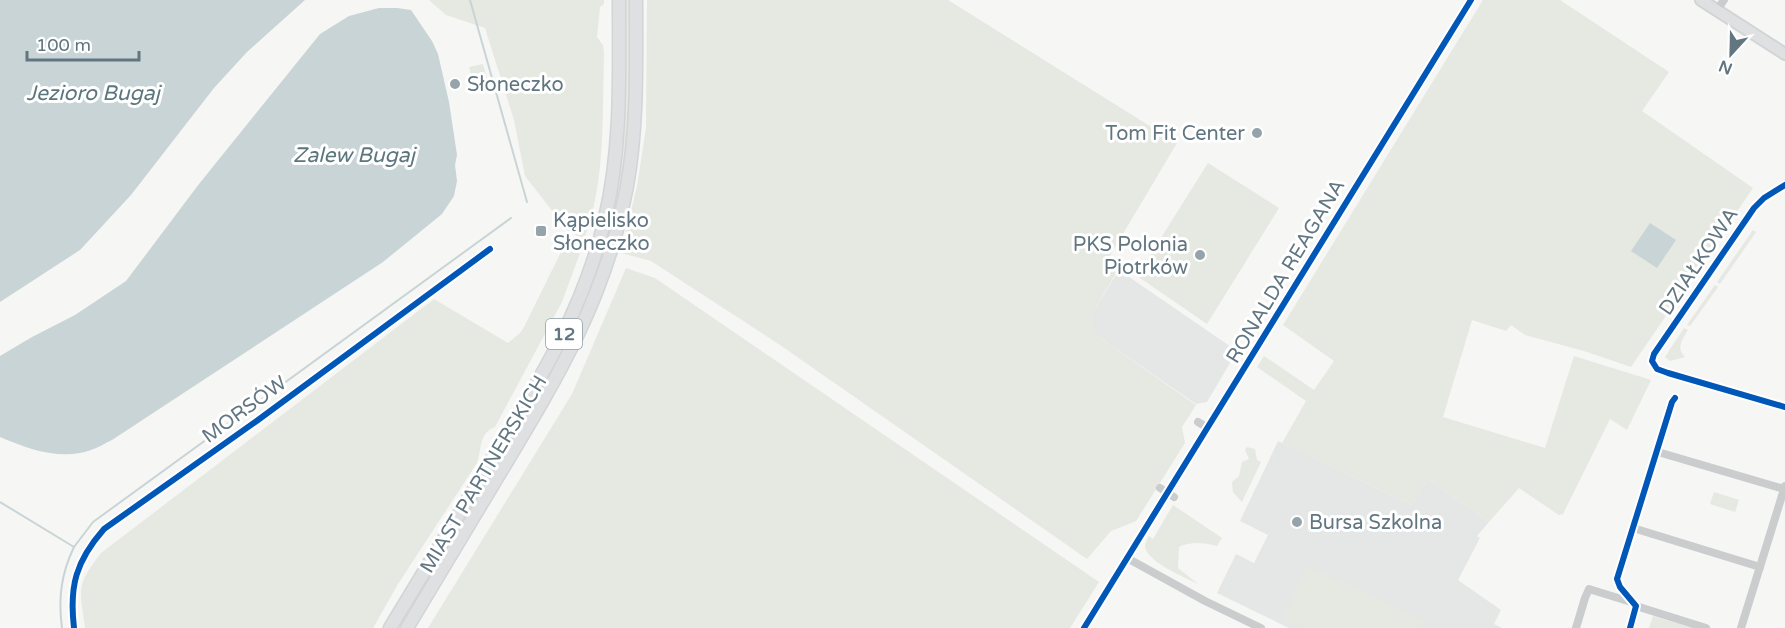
<svg xmlns="http://www.w3.org/2000/svg" width="1785" height="628" font-family="'Varela Round',sans-serif">
<rect width="100%" height="100%" fill="#f6f6f5"/>
<!-- built -->
<g fill="#e5e7e6">
<path d="M1119,270L1237,351L1207,402L1196,404L1095,334L1090,317Z"/>
<path d="M1278,441L1412,505L1428,479L1489,522L1477,536L1480,538L1458,580L1501,610L1494,624L1502,628H1289L1217,593L1236,554L1254,563L1268,535L1240,521Z"/>
</g>
<!-- green -->
<g fill="#e6e8e2">
<path d="M429,0H604V4L600,7L597,37L603,45L604,54C602,114 606,179 585,236L580,237L568,231L525,176L514,120L485,28L446,15Z"/>
<path d="M624,0H631L629,128L623,177L607,246L604,244Z"/>
<path d="M647,0H948L1177,143L1108,259L1118,270L1090,317L1095,334L1196,405L1182,427L1185,443L1136,521L1111,531L1087,559L780,345L651,261L621,253L637,186L646,128Z"/>
<path d="M1483,0H1560L1669,72L1642,111L1753,188L1709,253L1698,246L1691,255L1702,263L1631,367L1584,351L1525,335L1511,325L1506,331L1472,320L1443,417L1545,448L1574,356L1651,380L1627,430L1610,419L1563,514L1559,515L1519,488L1489,522L1428,479L1412,505L1282,443L1306,401L1257,367L1264,356L1314,390L1334,361L1283,325Z"/>
<path d="M483,64L489,85L475,89L469,67Z"/>
<path d="M1208,163L1279,208L1207,324L1137,276Z"/>
<path d="M1753,230L1756,232L1720,284L1717,282Z"/>
<path d="M564,246L580,253L562,302L495,427C479,433 482,448 477,463L398,584L373,628H85C80,588 75,587 101,553L434,299L508,343L521,332L525,325Z"/>
<path d="M599,261L602,262L593,290L554,373L400,628H396L561,350L577,320Z"/>
<path d="M626,268L655,278L1099,582L1070,628H428L572,394Z"/>
<path d="M1715,285L1718,287L1690,326L1687,325Z"/>
<path d="M1684,328L1688,330C1682,340 1676,348 1685,357L1670,361L1665,357Z"/>
<path d="M1247,447L1255,449L1257,460L1261,462L1242,502L1233,492L1232,482L1239,476L1242,462L1249,459L1245,450Z"/>
<path d="M1714,492L1739,500L1735,512L1710,504Z"/>
<path d="M1173,505L1222,538L1217,546C1204,543 1191,541 1179,547L1178,568L1198,584C1186,578 1144,561 1145,545C1145,544 1149,536 1149,536L1153,539Z"/>
<path d="M1307,566L1425,620L1422,628H1300L1282,620Z"/>
<path d="M1653,616L1692,628H1649Z"/>
</g>
<!-- water -->
<g fill="#c9d4d6">
<path d="M0,0H305L247,52L214,88L131,195L80,250L0,302Z"/>
<path d="M379,8H397L411,10L432,41L438,54L449,102L457,155L455,165L457,181L454,196L442,214L383,262L112,440C105,443 98,448 91,450C61,461 28,449 0,437V356L32,337L75,315L126,281L199,184L320,34L349,16Z"/>
<path d="M1650,223L1676,240L1657,268L1631,251Z"/>
</g>
<g fill="none" stroke-linecap="round" stroke-linejoin="round">
<!-- stream -->
<g stroke="#c9d4d6" stroke-width="2">
<path d="M470,0L527,202"/>
<path d="M0,502L74,547L93,522L511,218"/>
<path d="M62,628C58,599 61,574 74,547"/>
</g>
<defs>
<path id="secondary" d="M1701,0L1785,54"/>
<g id="primary">
<path d="M390,628C426,569 461,511 496,452C541,378 586,304 605,218C622,147 619,73 619,0"/>
<path d="M407,628C439,575 471,521 503,468C560,373 606,297 627,186C638,125 636,62 636,0"/>
</g>
</defs>
<!-- secondary casing -->
<use href="#secondary" stroke="#d3d4d5" stroke-width="14"/>
<!-- primary casing -->
<use href="#primary" stroke="#d3d4d5" stroke-width="15"/>
<!-- minor -->
<g stroke="#cbcccd" stroke-width="8">
<path d="M1717,10L1724,0"/>
<path d="M1785,185L1764,198L1754,208L1654,354L1652,361L1657,369L1668,373L1785,407"/>
<path d="M1198,422L1208,428"/>
<path d="M1658,452L1784,489"/>
<path d="M1160,488L1174,497"/>
<path d="M1633,528L1760,567"/>
<path d="M1127,558L1205,601L1261,628"/>
<path d="M1636,606L1706,628"/>
<path d="M74,628C69,586 76,561 104,529L258,420L490,249"/>
<path d="M1084,628L1471,0"/>
<path d="M1576,628L1585,598L1589,589L1631,602"/>
<path d="M1630,628L1636,606L1620,587L1617,579L1672,402L1675,398"/>
<path d="M1741,628L1785,486"/>
</g>
<!-- secondary -->
<use href="#secondary" stroke="#dfe0e1" stroke-width="10"/>
<!-- primary -->
<use href="#primary" stroke="#dfe0e1" stroke-width="12"/>
<defs>
<g id="cycleway">
<path d="M1785,185L1764,198L1754,208L1654,354L1652,361L1657,369L1668,373L1785,407"/>
<path d="M74,628C69,586 76,561 104,529L258,420L490,249"/>
<path d="M1084,628L1471,0"/>
<path d="M1630,628L1636,606L1620,587L1617,579L1672,402L1675,398"/>
</g>
</defs>
<!-- cycleway casing -->
<use href="#cycleway" stroke="#fff" stroke-width="10"/>
<!-- cycleway -->
<use href="#cycleway" stroke="#0057b8" stroke-width="6"/>
</g>
<!-- markers -->
<g fill="#95a3aa" stroke="#fff" stroke-width="2">
<circle cx="455" cy="84" r="6"/>
<circle cx="1257" cy="133" r="6"/>
<rect x="535" y="225" width="12" height="12" rx="3"/>
<circle cx="1200" cy="255" r="6"/>
<circle cx="1297" cy="522" r="6"/>
</g>
<g text-anchor="middle" stroke-width="6" stroke-linejoin="round" paint-order="stroke">
<!-- shield labels -->
<rect fill="#fff" stroke="#909fa7" stroke-width="1.5" x="546" y="319" width="36" height="30" rx="4.5"/>
<g font-size="18" font-weight="bold" fill="#617681">
<text x="564" y="340">12</text>
</g>
<!-- poi labels -->
<g font-size="20" fill="#617681" stroke="#fff" text-anchor="start">
<text x="467" y="91">Słoneczko</text>
<text x="1245" y="140" text-anchor="end">Tom Fit Center</text>
<text x="553" y="227">Kąpielisko<tspan x="553" dy="23">Słoneczko</tspan></text>
<text x="1188" y="251" text-anchor="end">PKS Polonia<tspan x="1188" dy="23">Piotrków</tspan></text>
<text x="1309" y="529">Bursa Szkolna</text>
</g>
<!-- street labels -->
<g font-size="20" fill="#617681" stroke="#fff">
<text transform="translate(1698 261) rotate(-56)" y="7">DZIAŁKOWA</text>
<text transform="translate(1285 271) rotate(-59)" y="7">RONALDA REAGANA</text>
<text transform="translate(244 409) rotate(-36)" y="7">MORSÓW</text>
<text transform="translate(483 474) rotate(-59)" y="7">MIAST PARTNERSKICH</text>
</g>
<!-- water labels -->
<g font-size="21" font-style="italic" fill="#5b767c" stroke="#fff">
<text x="93" y="100">Jezioro Bugaj</text>
<text x="354" y="162">Zalew Bugaj</text>
</g>
</g>
<!-- north arrow -->
<g transform="translate(1731 54) rotate(202)" stroke="#ffffff" stroke-width="4.5" paint-order="stroke">
<path d="M0-4.5L10 22L0 15L-10 22Z" fill="#617681"/>
<text y="-9" font-size="16" font-weight="bold" text-anchor="middle" fill="#617681">N</text>
</g>
<!-- scale -->
<path d="M27 51v9h112v-9" fill="none" stroke="#617681" stroke-width="3"/>
<text x="36" y="51" font-size="18" fill="#617681" stroke="#ffffff" stroke-width="4.5" paint-order="stroke">100 m</text>
</svg>
